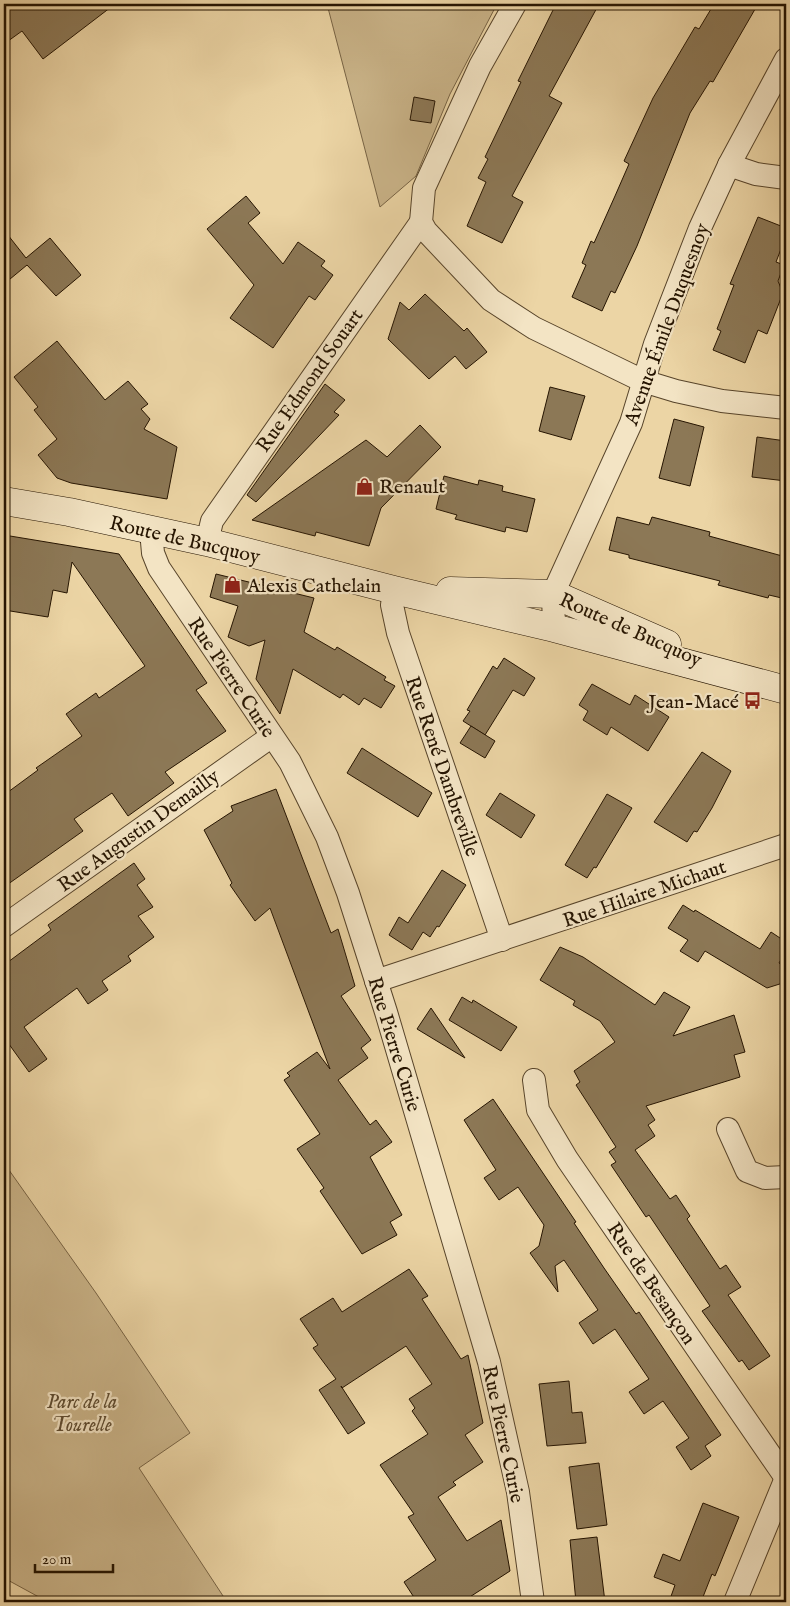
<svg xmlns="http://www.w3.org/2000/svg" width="790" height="1606" font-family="'IM FELL English',serif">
<rect width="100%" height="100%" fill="#ecd5a5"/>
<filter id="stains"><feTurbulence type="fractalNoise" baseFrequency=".004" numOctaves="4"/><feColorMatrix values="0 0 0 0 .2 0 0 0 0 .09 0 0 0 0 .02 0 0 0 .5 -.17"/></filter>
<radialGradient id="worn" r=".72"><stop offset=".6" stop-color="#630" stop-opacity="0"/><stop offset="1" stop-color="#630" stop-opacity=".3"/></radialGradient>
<!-- green -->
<g fill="#cab489" stroke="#786445">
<path d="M327,4H497L450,94L416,176L380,207Z"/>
<path d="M4,1163L96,1293L190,1433L139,1468L227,1602H48L4,1578Z"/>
</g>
<!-- building -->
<g fill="#8c7856" stroke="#251401">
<path d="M4,4H115L43,59L22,31L4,44Z"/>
<path d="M556,4H599L549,96L562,103L512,196L523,202L502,243L467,226L486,182L478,178L488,159L485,157L521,82L518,81Z"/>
<path d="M714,4H758L713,82L710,81L690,113L637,246L615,293L611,291L602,311L572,297L586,265L582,263L591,241L594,243L615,196L629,164L624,161L653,98L695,27L699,29Z"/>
<path d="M414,97L435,101L431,123L410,120Z"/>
<path d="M246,196L260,213L248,223L283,264L298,242L325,261L321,266L333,275L315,300L309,296L273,348L230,318L254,285L207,229Z"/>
<path d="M758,217L786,228V236L776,262L784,265L778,281L783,293L767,334L758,330L745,363L713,350L721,331L717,329L734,285L730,284Z"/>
<path d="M4,230L26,258L50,238L81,275L56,296L27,265L4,284Z"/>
<path d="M425,294L464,331L467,328L487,352L466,369L455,356L429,379L388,339L400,302L409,310Z"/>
<path d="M57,341L105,400L128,381L148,404L141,409L150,419L144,429L177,447L167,499L71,483L57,478L38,455L57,439L34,410L38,407L14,377Z"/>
<path d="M325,384L345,400L334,412L339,415L256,502L247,495Z"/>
<path d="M550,387L585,396L571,440L539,431Z"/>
<path d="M674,419L704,427L690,486L659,478Z"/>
<path d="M420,425L441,447L381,508L369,546L316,532L315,536L252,520L366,440L387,457Z"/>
<path d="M757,437L786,441V481L752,477Z"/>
<path d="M444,476L478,485L479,480L503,486L502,491L535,499L527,532L506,527L505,532L455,519L457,515L436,509Z"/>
<path d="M617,517L649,525L652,517L710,532L709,536L786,557V599L769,595L768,598L718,585L720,581L629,558V555L609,550Z"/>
<path d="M4,535L119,554L207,683L196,690L226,731L165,772L174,783L128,816L112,793L74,819L83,831L4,887V795L38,770L36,768L82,736L66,714L96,693L99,698L145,666L72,562L67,593L53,590L48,617L4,610Z"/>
<path d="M216,574L314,598L304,632L335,650L337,647L386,677L384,680L395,686L381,708L364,698L359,705L343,694L340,698L293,669L280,714L256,679L265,640L249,646L228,637L238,606L210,597Z"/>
<path d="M504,658L535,678L524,696L513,690L485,735L463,721L470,711L467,710L493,666L497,669Z"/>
<path d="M592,684L630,705L635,695L669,717L648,751L611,727L607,735L583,720L588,711L579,705Z"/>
<path d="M471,726L495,741L485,758L460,743Z"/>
<path d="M362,748L432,793L418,817L347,773Z"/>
<path d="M702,752L731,771L712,808L697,832L694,831L687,842L654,822Z"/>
<path d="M276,789L331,933L338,929L355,986L341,996L371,1040L361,1048L368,1058L338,1080L370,1125L376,1120L392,1142L370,1157L402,1215L390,1222L397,1235L362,1254L320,1191L324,1188L297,1149L320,1134L284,1080L290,1076L287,1073L317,1052L330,1069L270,908L255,921L230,885L232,883L204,830L233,811L231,806Z"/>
<path d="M500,793L535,815L521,838L486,815Z"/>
<path d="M607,794L632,808L596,868L594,867L587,878L565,865Z"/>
<path d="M134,863L145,879L137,885L153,907L138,916L154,937L128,956L131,961L102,981L108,990L88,1004L77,988L24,1027L47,1059L29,1072L6,1040L4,1042V965L51,930L48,925Z"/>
<path d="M442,870L466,885L439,927L437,926L430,937L423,932L412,950L389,935L399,917L408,923Z"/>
<path d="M683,905L694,912L695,910L760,949L771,932L786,942V951L779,963L786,968V982L767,988L705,951L698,962L680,951L688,940L668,928Z"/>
<path d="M560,947L583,957L655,1005L664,992L690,1007L673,1036L734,1015L745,1052L734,1055L740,1077L646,1106L655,1120L648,1125L655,1136L635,1150L670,1199L676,1195L690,1216L687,1219L720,1269L726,1265L741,1287L728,1295L770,1356L749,1370L742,1360L739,1362L702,1311L710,1306L649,1215L646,1217L611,1165L616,1162L609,1152L616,1147L576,1085L580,1082L574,1071L615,1042L600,1021L573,1005L575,1001L540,980Z"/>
<path d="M462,997L472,1003L473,1000L517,1027L501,1051L449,1020Z"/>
<path d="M431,1008L465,1058L417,1029Z"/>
<path d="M493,1099L576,1222L574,1223L604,1268L636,1314L639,1312L721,1435L705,1446L711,1456L691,1470L676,1447L689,1438L663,1401L644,1414L629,1392L649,1379L615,1329L593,1344L579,1323L598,1310L564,1260L555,1266L558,1292L530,1253L539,1246L544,1225L518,1187L499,1200L484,1178L496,1170L464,1120Z"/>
<path d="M409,1269L428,1296L422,1299L461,1359L468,1355L483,1423L465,1435L483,1462L453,1482L456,1485L438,1497L467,1541L501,1520L510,1571L462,1602H417L404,1582L436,1560L408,1517L414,1514L380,1465L428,1434L412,1411L415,1408L409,1399L432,1384L406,1346L342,1388L341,1386L365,1423L348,1434L319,1390L336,1379L313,1348L318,1345L300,1319L333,1298L342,1312Z"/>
<path d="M569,1381L572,1413L582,1412L586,1443L547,1446L539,1384Z"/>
<path d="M599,1463L607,1525L577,1529L569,1467Z"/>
<path d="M703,1503L739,1517L715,1576L712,1574L701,1602H669L675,1585L654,1577L663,1554L680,1561Z"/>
<path d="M597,1537L605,1602H576L570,1540Z"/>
</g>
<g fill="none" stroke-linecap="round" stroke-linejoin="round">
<defs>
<g id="street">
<path d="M515,4L480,66L424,188L421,222L426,231L491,300L534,328L643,381L676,391L722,401L786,408"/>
<path d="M729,165L756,174L786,178"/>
<path d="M151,530L153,553L159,568L290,762L327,837L348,893L386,1012L489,1362L518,1492L533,1602"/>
<path d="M207,542L212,521L421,222"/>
<path d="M394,590L392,605L398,633L502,940"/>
<path d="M554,628L553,594L631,423L655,344L700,228L729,165L786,59"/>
<path d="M4,926L272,736"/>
<path d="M376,981L786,845"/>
<path d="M534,1080L538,1110L567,1159L786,1478"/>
<path d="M728,1129L747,1171L765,1178L786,1177"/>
<path d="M735,1602L786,1478"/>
</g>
<g id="secondary">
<path d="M4,501L69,512L207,542L394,590L554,628L786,690"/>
<path d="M450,591L553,594L667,644"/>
</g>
</defs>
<!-- street casing -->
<use href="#street" stroke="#57442a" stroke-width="24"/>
<!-- secondary casing -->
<use href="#secondary" stroke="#251401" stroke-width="29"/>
<!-- street -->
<use href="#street" stroke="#f3e4c4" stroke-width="22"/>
<!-- secondary -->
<use href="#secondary" stroke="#f3e4c4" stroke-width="28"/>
</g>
<!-- icons -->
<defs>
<symbol id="shop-bare" viewBox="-9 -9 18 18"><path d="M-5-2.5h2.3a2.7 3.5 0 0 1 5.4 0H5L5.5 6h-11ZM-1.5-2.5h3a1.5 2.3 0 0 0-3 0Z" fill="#8f2418" stroke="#f3e4c4" stroke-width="2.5" paint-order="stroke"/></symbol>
<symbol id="bus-bare" viewBox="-9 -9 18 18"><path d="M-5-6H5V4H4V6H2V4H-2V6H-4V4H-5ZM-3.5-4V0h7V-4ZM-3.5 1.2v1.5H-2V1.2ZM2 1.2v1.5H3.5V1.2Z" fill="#8f2418" stroke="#f3e4c4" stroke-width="2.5" paint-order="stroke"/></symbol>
</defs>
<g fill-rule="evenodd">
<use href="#shop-bare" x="352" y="474" width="25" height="25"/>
<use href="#shop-bare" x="220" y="572" width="25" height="25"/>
<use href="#bus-bare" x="740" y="688" width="25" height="25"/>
</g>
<g text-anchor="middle" stroke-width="4.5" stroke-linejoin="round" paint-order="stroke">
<!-- street labels -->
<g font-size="20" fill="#251401" stroke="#f3e4c4">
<text transform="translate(666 324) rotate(-70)" y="7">Avenue Émile Duquesnoy</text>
<text transform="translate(309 380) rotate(-55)" y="7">Rue Edmond Souart</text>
<text transform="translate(185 539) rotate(13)" y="7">Route de Bucquoy</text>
<text transform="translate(631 629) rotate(24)" y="7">Route de Bucquoy</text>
<text transform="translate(232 677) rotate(56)" y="7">Rue Pierre Curie</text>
<text transform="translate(443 766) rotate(71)" y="7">Rue René Dambreville</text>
<text transform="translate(138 830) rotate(-36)" y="7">Rue Augustin Demailly</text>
<text transform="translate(644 893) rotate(-19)" y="7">Rue Hilaire Michaut</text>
<text transform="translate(395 1044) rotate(73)" y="7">Rue Pierre Curie</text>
<text transform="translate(652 1283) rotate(56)" y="7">Rue de Besançon</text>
<text transform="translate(504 1434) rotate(78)" y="7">Rue Pierre Curie</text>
</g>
<!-- poi labels -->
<g font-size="20" fill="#251401" stroke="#f3e4c4" text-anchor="start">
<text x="379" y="493">Renault</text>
<text x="247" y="592">Alexis Cathelain</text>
<text x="739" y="708" text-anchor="end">Jean-Macé</text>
</g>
<!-- park labels -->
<g font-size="20" font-style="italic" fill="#5f4c31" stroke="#f3e4c4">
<text x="82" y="1408">Parc de la<tspan x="82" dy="23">Tourelle</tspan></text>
</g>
</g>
<!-- margin -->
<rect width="790" height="1606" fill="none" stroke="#ecd5a5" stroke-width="20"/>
<rect x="5" y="5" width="780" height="1596" fill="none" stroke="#251401" stroke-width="2.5"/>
<rect x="10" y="10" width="770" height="1586" fill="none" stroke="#251401"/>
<!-- scale -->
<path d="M35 1564v8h78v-8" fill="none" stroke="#251401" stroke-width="2.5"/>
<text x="42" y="1564" font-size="15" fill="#251401" stroke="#f3e4c4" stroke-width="4" paint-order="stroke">20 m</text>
<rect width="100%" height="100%" filter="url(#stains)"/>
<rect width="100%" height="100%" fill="url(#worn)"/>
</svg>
